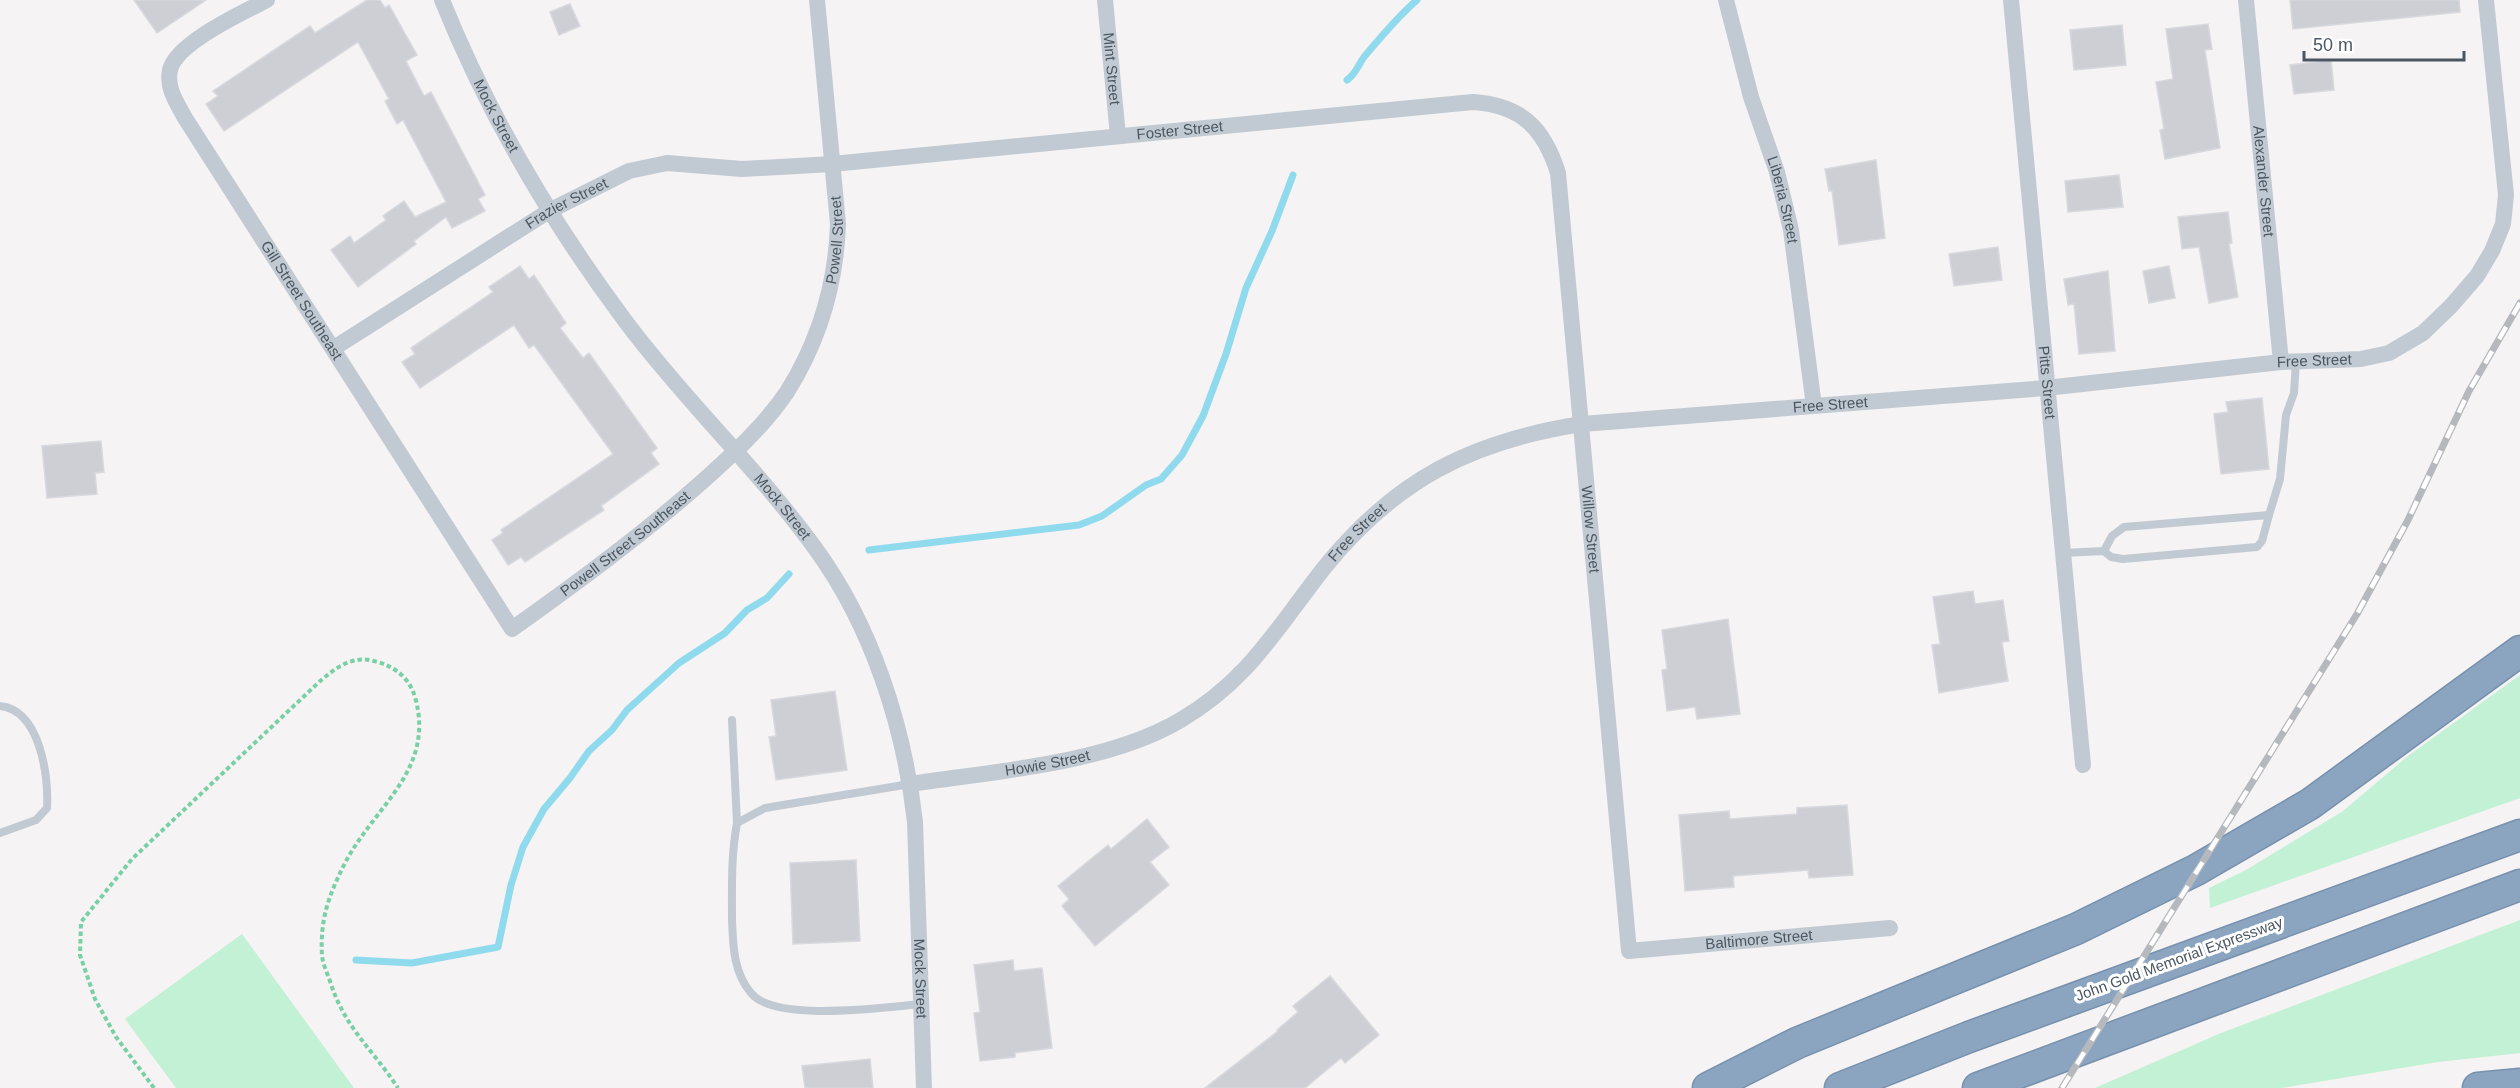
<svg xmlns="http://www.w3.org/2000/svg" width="2520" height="1088" font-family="Arial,sans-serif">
<rect width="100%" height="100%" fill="#f5f3f3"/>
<!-- green -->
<g fill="#c3f1d5">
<path d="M2520,675V798L2210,908L2209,888L2246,870L2343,811L2408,756Z"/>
<path d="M2520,920V1053L2438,1062L2282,1088H2095L2221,1033Z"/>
<path d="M242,934L354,1088H176L125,1019Z"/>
</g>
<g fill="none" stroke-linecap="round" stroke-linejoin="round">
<!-- stream -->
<g stroke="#90daee" stroke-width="7">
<path d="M1347,80C1356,74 1358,65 1364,57C1381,37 1397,17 1417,0"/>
<path d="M869,550L1079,525L1102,516L1146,485L1161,479L1182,455L1203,416L1226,354L1246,288L1272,231L1293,175"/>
<path d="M356,960L412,963L498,947L511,885L523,847L544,809L570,778L589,751L612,730L627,710L679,663L725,633L747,610L767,598L789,574"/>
</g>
</g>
<!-- building -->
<g fill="#cdcfd5" stroke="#d7d9de" stroke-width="1.5">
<path d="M134,0H206L157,33Z"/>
<path d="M367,0H380L385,8L389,5L417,55L406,61L424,96L431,92L485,195L478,199L485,211L452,228L446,217L414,241L416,244L358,287L331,250L350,236L354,243L386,220L383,216L404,201L415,217L446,202L403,120L397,124L385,101L389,99L358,42L224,131L206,104L218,96L213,91L310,26L315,33Z"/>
<path d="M2290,0H2459L2460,12L2293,29Z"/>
<path d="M570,4L580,26L559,35L550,12Z"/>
<path d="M2208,24L2212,49L2205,50L2220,148L2165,159L2160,130L2164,129L2156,82L2173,79L2166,29Z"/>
<path d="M2122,25L2126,65L2074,70L2070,30Z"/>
<path d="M2331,60L2334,90L2294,94L2290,65Z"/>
<path d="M1876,160L1885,238L1839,245L1832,191H1829L1825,169Z"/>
<path d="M2119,175L2123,207L2068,212L2065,181Z"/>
<path d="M2228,212L2232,243L2229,244L2238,297L2209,303L2199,247L2182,249L2178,217Z"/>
<path d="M1998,247L2002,280L1954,286L1949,254Z"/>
<path d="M520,266L529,279L534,275L566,323L560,328L583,358L589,353L657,448L651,453L659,464L601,506L604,510L525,562L521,557L508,565L492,540L503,533L501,530L613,454L534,345L529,348L514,325L420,388L402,362L415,354L411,348L493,292L489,287Z"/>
<path d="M2169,266L2175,298L2149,303L2143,271Z"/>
<path d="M2108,271L2115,351L2079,354L2074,304L2068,305L2064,279Z"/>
<path d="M2262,398L2269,469L2221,474L2214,414L2228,412L2226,402Z"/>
<path d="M101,441L104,472L95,473L97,494L47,498L42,446Z"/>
<path d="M1973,591L1975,604L2003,600L2009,641L2002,642L2008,681L1939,693L1932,645L1940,644L1933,597Z"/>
<path d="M1728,619L1740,714L1697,719L1695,707L1667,711L1662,670L1667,669L1662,630Z"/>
<path d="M835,691L847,770L776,780L769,737L776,736L771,700Z"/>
<path d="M1847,805L1853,875L1809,878L1808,870L1733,876L1734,887L1685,891L1679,815L1729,811L1730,819L1797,814V808Z"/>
<path d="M1147,819L1169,847L1150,862L1169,885L1095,946L1062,906L1069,899L1058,886L1108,845L1111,849Z"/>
<path d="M856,860L860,941L793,944L790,863Z"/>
<path d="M1013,960L1014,971L1042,968L1052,1048L1015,1053V1057L980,1061L974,1013L980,1012L974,965Z"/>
<path d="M1330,976L1379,1035L1345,1063L1341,1058L1305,1088H1205L1278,1031L1277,1030L1298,1012L1293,1006Z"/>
<path d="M870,1059L873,1088H805L802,1066Z"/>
</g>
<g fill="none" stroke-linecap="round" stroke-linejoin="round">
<defs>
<g id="highway">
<path d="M1708,1088L1797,1043L2076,929L2196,870L2310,804L2520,651"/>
<path d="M1840,1088L1969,1037L2520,835"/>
<path d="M1978,1088L2520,885"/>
<path d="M2478,1088L2520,1084"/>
</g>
</defs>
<!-- highway casing -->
<use href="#highway" stroke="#7690ad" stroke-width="33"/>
<!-- path -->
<path stroke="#7ad0a6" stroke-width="4" stroke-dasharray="4.5 3" stroke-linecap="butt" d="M154,1088L116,1037L95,999L80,955L81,922L132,859L318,683C334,669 351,655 374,661C394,666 409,677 415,697C436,771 373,807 344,865C328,897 320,920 322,956C323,963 326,971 329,978C344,1028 371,1047 398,1088"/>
<!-- lane -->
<g stroke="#c1cad2" stroke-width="8">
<path d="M2269,515L2280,479L2286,415L2294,393L2296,361"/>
<path d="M2062,553L2104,551L2111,557L2123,559L2257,547L2262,541L2269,515L2124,527L2112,536L2104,551"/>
<path d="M0,706C40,710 49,776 47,808L36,820L0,833"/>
<path d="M732,720L737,823"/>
<path d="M910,784L765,808L737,823C731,855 732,886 732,919C733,944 733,972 751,993C775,1023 885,1007 922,1004"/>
</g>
<!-- street -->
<g stroke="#c1cad2" stroke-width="16">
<path id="s1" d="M267,0C244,12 176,43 170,70C166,88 177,103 185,118L512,629C578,582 642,535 703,481C733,454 764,426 787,392C819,341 836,284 838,224L817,0"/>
<path id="s2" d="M442,0C488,114 552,223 626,322C685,401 757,468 815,548C872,626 904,726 915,822L924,1088"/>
<path id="s3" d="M1105,0L1118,136"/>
<path id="s4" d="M1726,0L1751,97L1777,172L1791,230L1814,406"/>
<path id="s5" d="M2011,0L2083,765"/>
<path id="s6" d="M2246,0L2281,362"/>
<path id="s7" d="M334,348L549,211L629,171L667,163L742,169L832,164L1473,102C1521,105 1544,128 1558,173L1629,951L1890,928"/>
<path id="s8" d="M911,784C995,771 1105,764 1179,721C1249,680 1276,629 1324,568C1395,480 1471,441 1582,424L2046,388L2281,362L2361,359L2389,353L2423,333L2451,306L2477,276L2492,251L2503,224L2506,195L2486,0"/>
</g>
<!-- highway -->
<use href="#highway" stroke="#8ba5c1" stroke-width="30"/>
<defs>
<path id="rail" d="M2062,1088L2357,614L2408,520L2469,391L2520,303"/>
</defs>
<!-- rail casing -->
<use href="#rail" stroke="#b5b8bd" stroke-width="7"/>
<!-- rail -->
<use href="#rail" stroke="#fff" stroke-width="4.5" stroke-dasharray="14" stroke-linecap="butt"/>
</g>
<g text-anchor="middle" stroke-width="6" stroke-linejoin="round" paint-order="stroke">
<!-- street labels -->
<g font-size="15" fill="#4a5661" stroke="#fff">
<text dy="5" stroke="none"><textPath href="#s3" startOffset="69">Mint Street</textPath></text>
<text dy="5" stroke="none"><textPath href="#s2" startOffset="128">Mock Street</textPath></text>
<text dy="5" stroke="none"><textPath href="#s7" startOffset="898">Foster Street</textPath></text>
<text dy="5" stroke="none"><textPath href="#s6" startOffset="182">Alexander Street</textPath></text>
<text dy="5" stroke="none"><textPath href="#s4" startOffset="208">Liberia Street</textPath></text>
<text dy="5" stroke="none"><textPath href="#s7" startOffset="274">Frazier Street</textPath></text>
<text dy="5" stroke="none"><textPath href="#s1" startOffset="1306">Powell Street</textPath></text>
<text dy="5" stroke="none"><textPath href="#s1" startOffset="390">Gill Street Southeast</textPath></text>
<text dy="5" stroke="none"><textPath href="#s8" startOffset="1528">Free Street</textPath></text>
<text dy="5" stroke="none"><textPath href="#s5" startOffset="384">Pitts Street</textPath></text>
<text dy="5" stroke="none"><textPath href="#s8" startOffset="1042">Free Street</textPath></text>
<text dy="5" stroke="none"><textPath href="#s2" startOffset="614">Mock Street</textPath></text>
<text dy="5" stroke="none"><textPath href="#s7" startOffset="1670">Willow Street</textPath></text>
<text dy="5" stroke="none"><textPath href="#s8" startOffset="538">Free Street</textPath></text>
<text dy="5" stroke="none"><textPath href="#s1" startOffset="922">Powell Street Southeast</textPath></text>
<text dy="5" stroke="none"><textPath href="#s8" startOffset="138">Howie Street</textPath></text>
<text dy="5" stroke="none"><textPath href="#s7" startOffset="2224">Baltimore Street</textPath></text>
<text transform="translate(2179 959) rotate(-20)" y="5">John Gold Memorial Expressway</text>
<text dy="5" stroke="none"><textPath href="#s2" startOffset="1118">Mock Street</textPath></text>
</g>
</g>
<!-- scale -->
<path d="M2304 51v9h160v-9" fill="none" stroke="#4a5661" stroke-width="3"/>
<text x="2313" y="51" font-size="18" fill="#4a5661" stroke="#ffffff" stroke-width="4.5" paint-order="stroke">50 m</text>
</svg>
